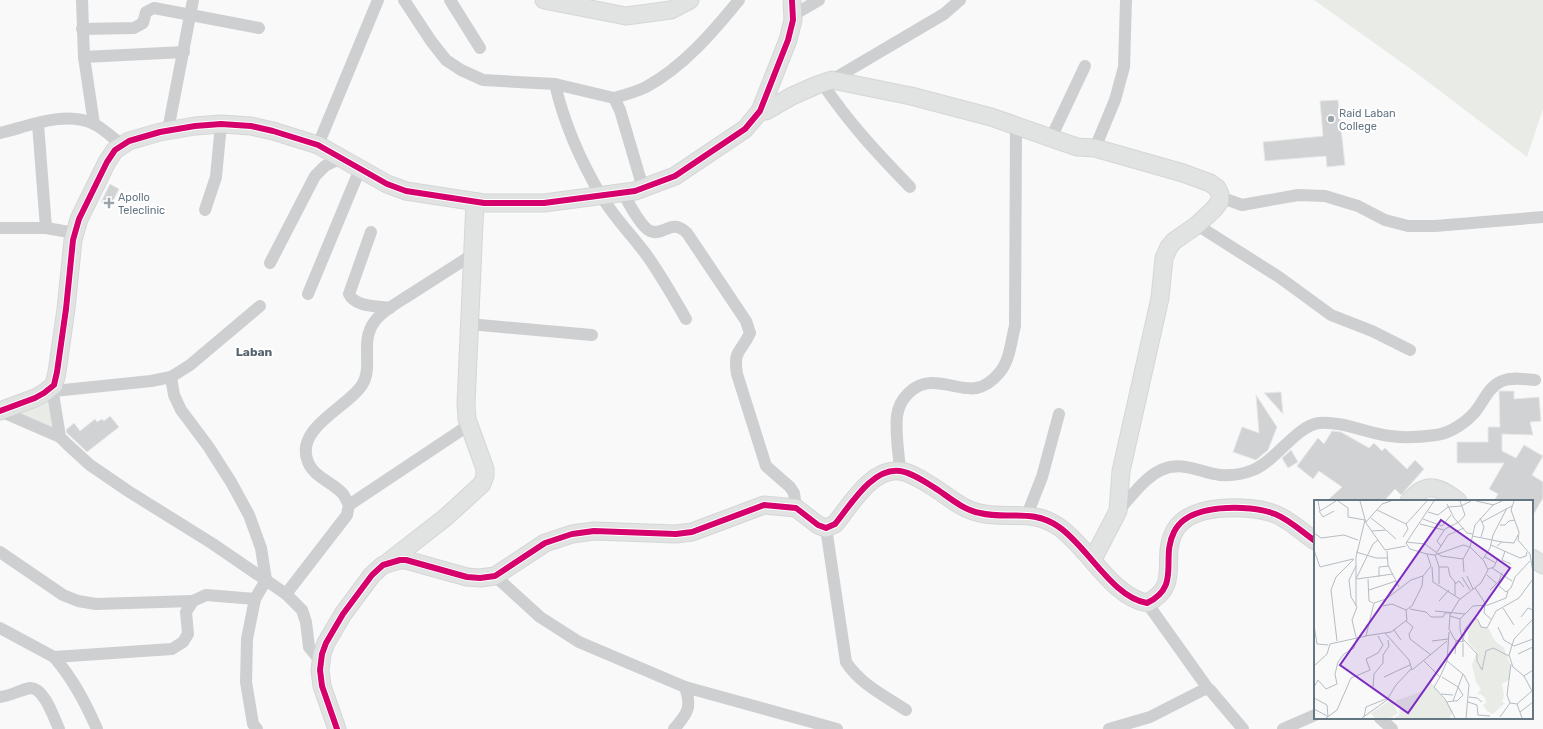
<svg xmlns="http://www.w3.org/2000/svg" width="1543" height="729" font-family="Rubik,sans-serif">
<rect width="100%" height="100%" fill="#f9f9f9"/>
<!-- green -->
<g fill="#e8ebe6">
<path d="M1314,0H1543V109L1527,157L1415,72Z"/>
<path d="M51,399L55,432L15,415Z"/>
</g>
<!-- building -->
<g fill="#d0d2d3" stroke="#e8e8e8">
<path d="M1338,100L1345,165L1327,167L1326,156L1265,161L1263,142L1323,136L1320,101Z"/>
<path d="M110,184L119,189L110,207L101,202Z"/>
<path d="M1499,391H1514V399L1539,397L1541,421L1530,422L1533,435L1502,434V451L1516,458L1524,445L1543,456L1532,475L1543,482V498L1532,517V501H1494L1498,494L1489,489L1504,463H1457V442H1488V427H1500Z"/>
<path d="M1281,392L1283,414L1264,393Z"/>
<path d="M1256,395L1277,427L1268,450L1256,460L1233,452L1242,427L1259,433Z"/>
<path d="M110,416L119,427L87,452L67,433L66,430L74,423L80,431L95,419L97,422L102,419L104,421Z"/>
<path d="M1332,431L1341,432L1369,448L1374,443L1382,451L1385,448L1407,469L1415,460L1424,469L1401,495L1395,489L1384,501H1327L1342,487L1319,471L1313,479L1297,466L1318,438L1324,444Z"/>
<path d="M1291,450L1298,462L1288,468L1282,458Z"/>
</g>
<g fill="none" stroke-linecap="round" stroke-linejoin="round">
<defs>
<g id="secondary">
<path d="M544,0L626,16L671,10L690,0"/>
<path d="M760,111H766L792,96L817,85L832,80L911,96L991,117L1077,147L1095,148L1183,173L1210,183L1217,188L1220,194V201L1214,209L1197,225L1174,241L1169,247L1164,258L1160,298L1121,471L1118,511L1093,559"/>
<path d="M0,411L35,398L44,393L54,385L57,372L66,309L73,240L79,219L107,162L115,150L129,141L160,132L195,126L221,124L251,126L273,131L318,145L387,184L406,191L484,203H544L635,191L675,176L745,129L760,111L788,40L793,20L792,0"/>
<path d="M1409,501C1427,481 1438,486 1458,501"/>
<path d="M1532,558L1543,565"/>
<path d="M387,563L446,517L482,484L485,476V469L467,419L466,404L475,202"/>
<path d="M337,729L322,686L320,670L322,654L326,643L343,614L372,575L383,565L400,560H406L467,577L480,578L495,576L545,543L572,534L594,531L676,534L692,532L764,505L796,508L818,525L826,528L835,524C850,506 872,467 900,471C913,473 927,483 938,490C951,499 964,510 980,513C1008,520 1032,508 1059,527C1088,547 1112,597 1147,603C1182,586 1160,559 1174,532C1188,503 1249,504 1275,514C1290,520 1302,532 1315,541"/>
</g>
</defs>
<!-- secondary casing -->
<use href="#secondary" stroke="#d5d6d7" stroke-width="19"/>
<!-- street -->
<g stroke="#cecfd0" stroke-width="12">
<path d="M82,0L84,57L94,124"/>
<path d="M404,0L431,41L446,60L461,70L483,80L555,84L614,98L620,110L643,188"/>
<path d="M450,0L480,48"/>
<path d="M793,15L819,0"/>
<path d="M82,29L134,28L143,23L146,12L154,8L259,28"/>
<path d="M84,57L184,52"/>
<path d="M832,80L944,14L960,0"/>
<path d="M822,83C849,123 877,153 910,187"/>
<path d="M555,84C564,123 581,162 602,197C615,219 633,236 648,257C662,277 674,298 686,319"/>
<path d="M614,98C625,95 636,92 646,87C683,67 713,32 739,0"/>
<path d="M38,124L46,228"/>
<path d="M168,130L193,0"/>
<path d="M0,133C29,126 66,110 94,124C104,129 113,138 122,145"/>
<path d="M1051,138L1085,66"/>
<path d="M318,145L378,0"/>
<path d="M1095,148L1115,100L1124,67L1126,0"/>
<path d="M623,193C628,202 641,227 650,231C664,237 671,217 687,233L746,321L750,333C741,353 733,349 737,374L766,466L790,487L794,493L796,508"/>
<path d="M1220,197L1242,205L1298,195L1325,196L1358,206L1385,220L1408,226H1435L1543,217"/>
<path d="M205,210L216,177L221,124"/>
<path d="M1197,225L1279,277L1331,315L1372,331L1410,350"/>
<path d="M0,228H46L75,233"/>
<path d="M371,232L349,294C355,307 377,306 390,308"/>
<path d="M270,263L315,176L325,166L341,158"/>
<path d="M308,294L360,169"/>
<path d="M469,324L592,335"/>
<path d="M171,377L174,395L181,410L208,446L231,482L249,515L261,548L266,580L255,599L247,639L246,682L253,724L257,729"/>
<path d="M52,387L60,437L68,445L90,465L128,491L213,544L286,594L302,610L306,622L309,647L320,660"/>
<path d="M54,391L151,381L171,377L190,365L260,306"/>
<path d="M0,411L60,437"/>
<path d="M900,471C899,454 895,433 897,416C899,399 914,383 932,383C959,383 976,401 1000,372C1010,360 1011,341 1015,326L1016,126"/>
<path d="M349,505L469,425"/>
<path d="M1118,511C1131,497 1144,478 1161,470C1182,460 1201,473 1220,475C1231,476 1243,474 1253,470C1276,461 1296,426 1319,423C1343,421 1366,433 1390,436C1404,438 1422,437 1436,435C1451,433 1469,421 1478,408C1485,398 1490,386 1502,381C1512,377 1523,379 1535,380"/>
<path d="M1027,515L1042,477L1059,414"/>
<path d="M826,528L846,662C860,684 885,696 906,710"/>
<path d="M0,552L63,595L78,601L96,604L193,601"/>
<path d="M495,576L540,617L579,642L685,687L837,729"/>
<path d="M286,594L347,515L349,505C347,501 345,497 343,494C331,481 312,477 307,459C297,427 348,407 362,385C374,367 359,341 375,321C383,310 399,302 411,294C431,281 452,268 472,255"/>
<path d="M1147,603L1209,690"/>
<path d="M0,628L54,657L172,649L183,642L188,634L186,612L193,601L206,595L255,599"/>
<path d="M54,657C73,679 85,702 97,729"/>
<path d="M0,697C10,696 20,690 30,688C44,687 54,718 59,729"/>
<path d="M1380,718L1392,729"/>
<path d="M674,729C688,713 692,707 685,687"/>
<path d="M1109,729L1150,717L1205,689L1210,690L1243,729"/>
<path d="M1283,729L1315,715"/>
</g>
<!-- secondary -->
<use href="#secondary" stroke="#e1e2e2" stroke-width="17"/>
<defs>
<g id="cycleway">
<path d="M0,411L35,398L44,393L54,385L57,372L66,309L73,240L79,219L107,162L115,150L129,141L160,132L195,126L221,124L251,126L273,131L318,145L387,184L406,191L484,203H544L635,191L675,176L745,129L760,111L788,40L793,20L792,0"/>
<path d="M337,729L322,686L320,670L322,654L326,643L343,614L372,575L383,565L400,560H406L467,577L480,578L495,576L545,543L572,534L594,531L676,534L692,532L764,505L796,508L818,525L826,528L835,524C850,506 872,467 900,471C913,473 927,483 938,490C951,499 964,510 980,513C1008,520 1032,508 1059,527C1088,547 1112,597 1147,603C1182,586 1160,559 1174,532C1188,503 1249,504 1275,514C1290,520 1302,532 1315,541"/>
</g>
</defs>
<!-- cycleway casing -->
<use href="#cycleway" stroke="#fff" stroke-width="8"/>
<!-- cycleway -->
<use href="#cycleway" stroke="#d6006c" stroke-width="6"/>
</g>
<!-- markers -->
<g fill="#99a4ac" stroke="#fff" stroke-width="1.5">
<circle cx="1331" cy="119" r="4"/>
<path d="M107 197h4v4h4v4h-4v4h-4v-4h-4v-4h4z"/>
</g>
<g text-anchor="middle" stroke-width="4" stroke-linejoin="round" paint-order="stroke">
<!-- poi labels -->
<g font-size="11" fill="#657683" stroke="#fff" text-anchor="start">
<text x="1339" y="117">Raid Laban<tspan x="1339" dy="13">College</tspan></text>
<text x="118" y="201">Apollo<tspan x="118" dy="13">Teleclinic</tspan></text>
</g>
<!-- neighbourhood labels -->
<g font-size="12" font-weight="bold" fill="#57646e" stroke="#fff">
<text x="254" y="356">Laban</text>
</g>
</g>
<!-- overview -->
<g transform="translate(1314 500)">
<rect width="219" height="219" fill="#f9f9f9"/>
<path d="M162,119L168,127L175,129L181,141L190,148L196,164V179L188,184L190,196L188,202L191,203L179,214L173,211L169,205L172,203L171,198L167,194H163L167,189L162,182L158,165L163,152L154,142V131ZM116,181L139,211L136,218H80L85,215L86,208L81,201L112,190ZM77,200L84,213L76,218H61L57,213Z" fill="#e8ebe6"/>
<path fill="none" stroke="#b5bdc3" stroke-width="1" d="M4,1L6,11L22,1M24,1L34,8V17L51,20M46,1L52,23L71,50L92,46M162,1L180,5M188,1L179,5L161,25L156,47L170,61L174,70L167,83L145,100L136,115L135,129L141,140L149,142L151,129L160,118L164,120L167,127L173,128L182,111L205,98L219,79M200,1L197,10L205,32L204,40L216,54L219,72M133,4L140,18L153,33L159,34M63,10L92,24L113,1M5,11L9,17L20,11M114,12L124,15L134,7L147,6L157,1M57,18L71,29M166,18L170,27L167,37M109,19L128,26L137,15M52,22L68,4L77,1M168,22L198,6M106,24L130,30M186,25H191L195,21L201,20M58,31L72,30L82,39M0,33L7,38L30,35L44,40M158,36L188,42M89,37L94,29L92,24M92,42L111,44L127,56L149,59M177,45L206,58L212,56L213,52M127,46L134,35L150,28M183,46L188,42L200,43L204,35M0,50L6,67L39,59M73,51L74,65L85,87M191,51L188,60L197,64M42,52L62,58H73M123,52L127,46L123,41L131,29L145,22L151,15L146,1M113,54L121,55L149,45L156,47M121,55L125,67H134L136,76L141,82V95M171,57L182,63M169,59L176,48L179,35L193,8M42,66L35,80L37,97L43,107L38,120L42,137M118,67L119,82L146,99M178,68L198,81M174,69L180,67L184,58M150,72L149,59L156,47M173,75L192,92L197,88L201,77L216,61M153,76L159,89M65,77V67L75,66M148,77L156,90M42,79L59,44L64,40M43,79L79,74M54,79L55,101L59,103M125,84V67M141,84L145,81L150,87M161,88L171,103L170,113L178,120M55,90L82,81M176,90L185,81L188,73M125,101L135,90M42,106V57L51,20M69,106L78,104L92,110M189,108L200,125M96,109L112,112L117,117H129L131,113H137M121,111L151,114M136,116L146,119L159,106L174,105L192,98L194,91M207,117L214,108L219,110M146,119V129L149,142M219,119L200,139L195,155L199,167L210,176L219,170M92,121L99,127L95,134L96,139L117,155M0,125L3,144L14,145M184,127L190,140L200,146L219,139M80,130L87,140M135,132L133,161L150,175L155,185L152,218M71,133L95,160L98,170L133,141M51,136L77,132L93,120L92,110L98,106L108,86L109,76L117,66L113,54L96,49L92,43L120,1M150,140L163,154V161L168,170L172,151L179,148L195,156M23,141L17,90L22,77L40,59M118,141L134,139M149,143V157M141,154L142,141M204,154L219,147M110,161L126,177L133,161M197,164L193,195L196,203L203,204M0,166L13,154L16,144L52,136L60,103L72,99L97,80L109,76M210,176L218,191M70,177L96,165M126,177L120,187L131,199L141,218M128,177L144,187L149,195L143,201H139M0,187L4,180L12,189L23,184L21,174L24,162L30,154L40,148L43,137M59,187L60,174L69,163V155L75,146L74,140M127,194L139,195M155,197L163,198L168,202M0,198L13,205L14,217M133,202L139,201L149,174M154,202L163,205L164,215L176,216M0,209L13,216M206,212L219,202M50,217L52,207L74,198M186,217L196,203M12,218L23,210L37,178L56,170L52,159L64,153L69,145L64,136M48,218L73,200L82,185L97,169M208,218L203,204L219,190"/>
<path fill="#7b2cbf" fill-opacity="0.15" stroke="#7b2cbf" stroke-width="2" d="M127,20L196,68L94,213L26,165Z"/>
<rect width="219" height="219" fill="none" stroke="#657683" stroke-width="2"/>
</g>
</svg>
